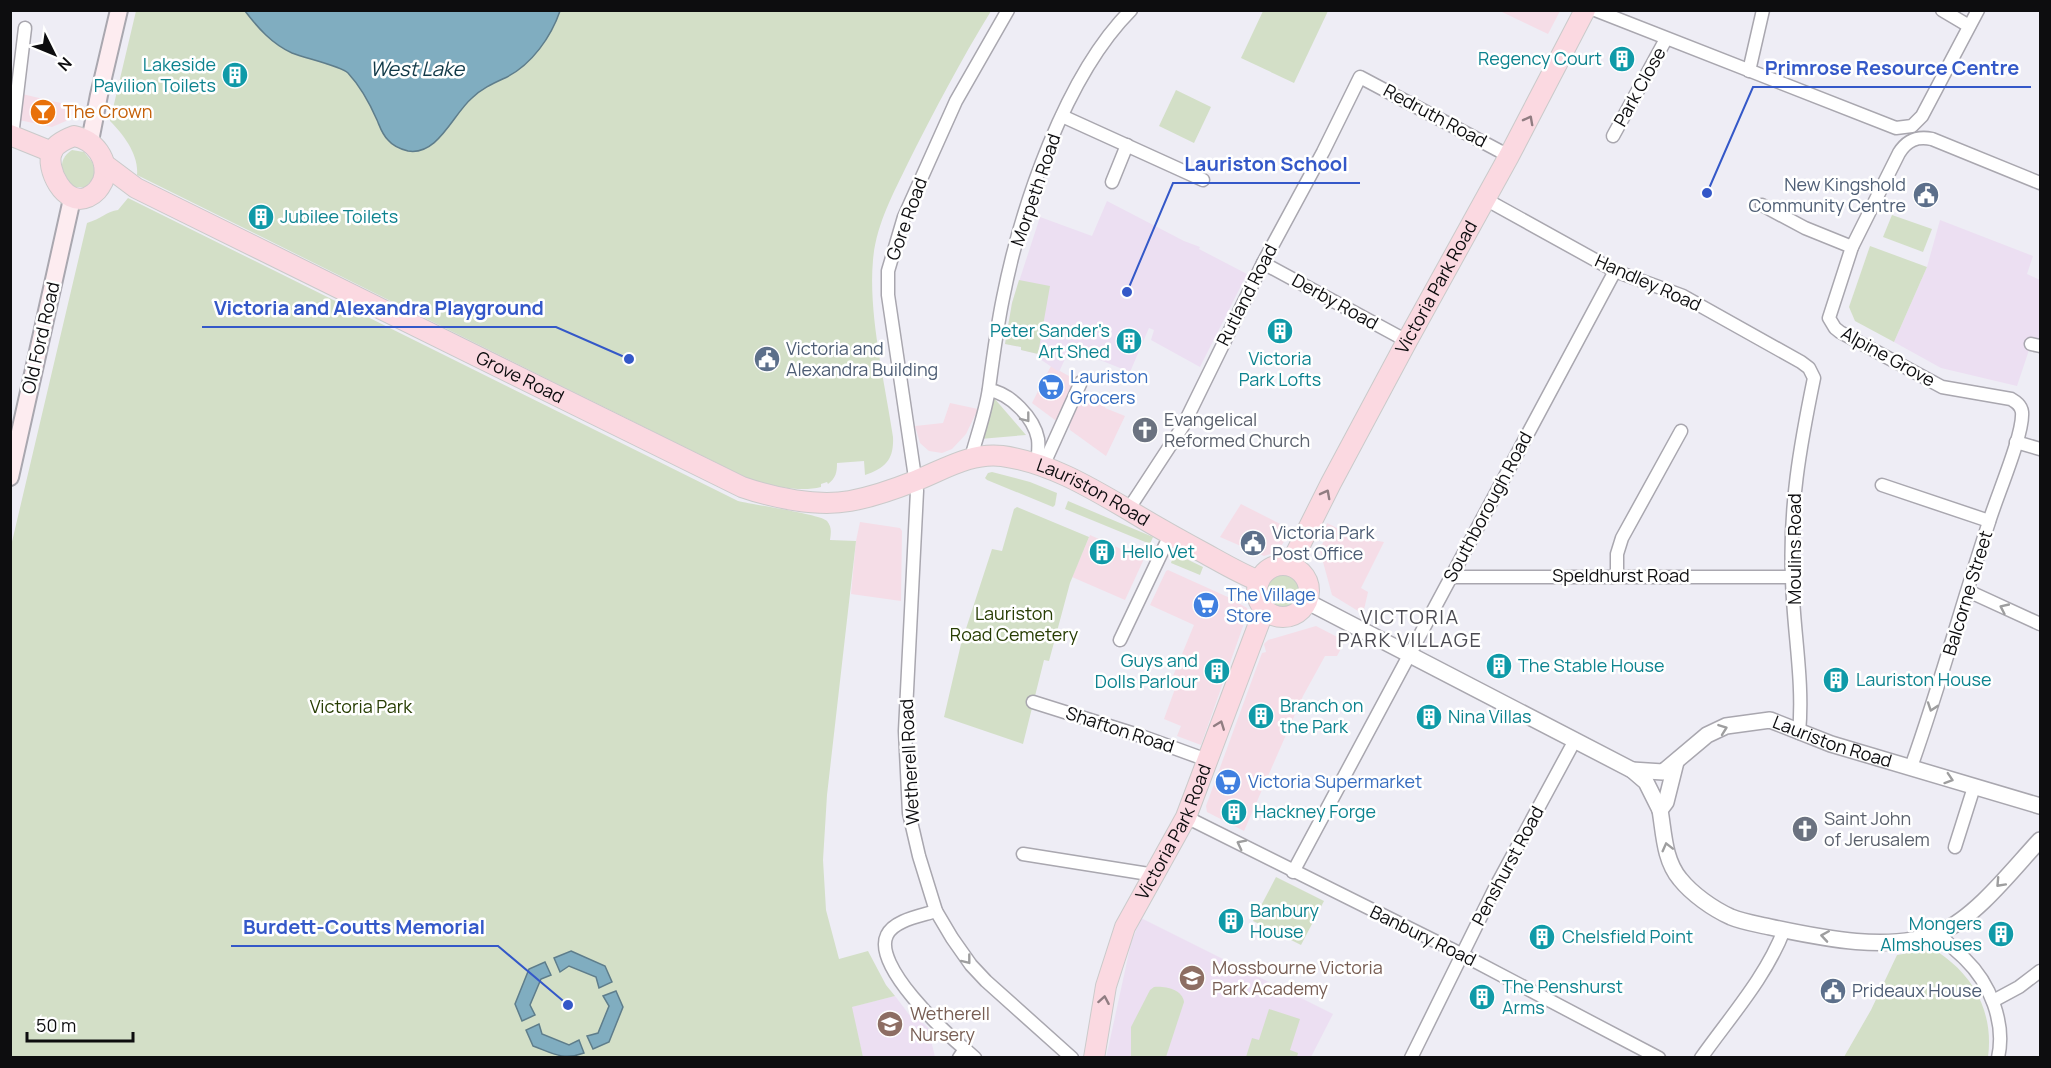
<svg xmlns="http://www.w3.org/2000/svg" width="2051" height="1068" font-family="Manrope,sans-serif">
<rect width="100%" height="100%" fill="#eeedf5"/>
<!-- commercial -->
<g fill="#f5dde7">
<path d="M1500,11H1560L1548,34Z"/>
<path d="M22,94L78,107V109L66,121L52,127L19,120Z"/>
<path d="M1051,366L1076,380L1058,419L1055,420L1032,403Z"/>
<path d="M1085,392L1106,404L1105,408L1125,416L1106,456L1070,430L1069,424Z"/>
<path d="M950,403L978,409L966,434L952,449L942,453L929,451L920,443L915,426L943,423Z"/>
<path d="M1241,504L1292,530L1277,552L1264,556L1220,537Z"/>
<path d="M860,522L900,528L902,531L901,601L851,594L856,541Z"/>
<path d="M1327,523L1355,537L1384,542L1361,588L1368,592L1363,614L1332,595L1319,547L1323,543Z"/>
<path d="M1090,535L1141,558L1143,561L1125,600L1072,577Z"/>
<path d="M1168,570L1230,598L1247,608L1248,612L1201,745L1177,736L1181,726L1164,719L1179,678L1173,676L1194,625L1150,605L1166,571Z"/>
<path d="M1316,626L1345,641L1337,656H1325L1303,696L1244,831L1207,812L1206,806L1210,795L1256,669L1262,653L1266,652L1264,644L1268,640Z"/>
</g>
<!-- education -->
<g fill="#ecdff2">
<path d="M1107,201L1184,241L1200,247L1199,249L1247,274L1200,367L1151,340L1154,330L1149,328L1130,372L1070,348L1059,372L1037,357L1038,354L1021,350V347L1005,344L1012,303L1040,217L1092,236Z"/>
<path d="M1940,220L2033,256L2027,274L2040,280V340L2031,344L2017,386L1941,368L1894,342L1927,267Z"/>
<path d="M1141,918L1333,1014L1311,1057L1106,1058L1131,943Z"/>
<path d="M895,996L914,1021L919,1019L928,1028L935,1057H863L851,1007Z"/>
</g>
<!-- green -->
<g fill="#d3dfc7">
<path d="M136,11H991C961,60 934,111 908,163C893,194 876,225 873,260C868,314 885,383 893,437C894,459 886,468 865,475L864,461L837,463C837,472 836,478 828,484L827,482L821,484V487C798,493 767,485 745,477L137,175C139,155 124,135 110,121Z"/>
<path d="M1263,11H1328L1294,83L1241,58Z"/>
<path d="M1176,90L1211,107L1194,143L1159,126Z"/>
<path d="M72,150L84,152L93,163L95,176L86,187H74C61,176 56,160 72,150Z"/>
<path d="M128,198L738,501C754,505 820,514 827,521C832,527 831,533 830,540L856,541L827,795L823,860L826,910L839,959L868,951L886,985L895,996L852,1007L863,1057L11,1058V546L87,223C101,219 107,211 118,210Z"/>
<path d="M1892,215L1932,229L1923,252L1883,237Z"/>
<path d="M1870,246L1927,267L1894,342L1855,321L1849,307Z"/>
<path d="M1019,280L1050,286L1038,354L1021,350V347L1005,344L1012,303Z"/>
<path d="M994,398L1026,435L980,439Z"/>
<path d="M992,472L1030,482L1057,493L1055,505L1053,507L987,480L985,478L988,473Z"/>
<path d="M1068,501L1153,537L1150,544L1065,509Z"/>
<path d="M1017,507L1089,537L1070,583L1049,661L1044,660L1023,744L944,717L961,644L992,549L1002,551L1014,509Z"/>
<path d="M1174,553L1203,567L1200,575L1171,563Z"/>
<circle cx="1283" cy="591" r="17"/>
<path d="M1276,877L1324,901L1301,945L1253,921Z"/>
<path d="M1932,949C1939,952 1945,957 1951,962C1980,986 1993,1021 1988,1057H1844L1871,1010L1897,955Z"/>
<path d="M1154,987C1165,986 1182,989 1184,1002L1166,1057H1131V1027L1150,990Z"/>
<path d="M1269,1009L1300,1019L1290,1050L1298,1053L1297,1057H1246L1252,1038L1259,1040Z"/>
</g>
<!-- water -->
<g fill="#80adc0" stroke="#5e7d8b" stroke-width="1.5">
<path d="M245,11H560C551,37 532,64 507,77C494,83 482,88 472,98C453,114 438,156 408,151C400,149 393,146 388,140C382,134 380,127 377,120C370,104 360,86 348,73C341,66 304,58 292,53C272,44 258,28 245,11Z"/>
<path d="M571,951L605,966L612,982L599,988L596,977L569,966L560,972L554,958Z"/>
<path d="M545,962L551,975L541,979L530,1005L535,1015L522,1021L515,1004L529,969Z"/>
<path d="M616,991L623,1007L609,1042L593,1049L587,1036L598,1033L609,1006L603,996Z"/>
<path d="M539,1024L542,1034L569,1045L579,1040L584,1053C563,1061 552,1053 533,1046L526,1030Z"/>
</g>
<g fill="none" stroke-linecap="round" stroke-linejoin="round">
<defs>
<g id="minor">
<path d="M1008,10L956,101L904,217L888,271V295L917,491L905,731L909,813L919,856L936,911L952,938L971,965L986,981L1072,1058"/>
<path d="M1595,10L1896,128L1912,126L1922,116L1978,10"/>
<path d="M1942,10L1969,26"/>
<path d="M1749,71L1763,10"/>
<path d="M1062,116L1203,180"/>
<path d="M12,136L25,28"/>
<path d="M1613,136L1666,39"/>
<path d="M1112,182L1127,145"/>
<path d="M1485,199L1615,271L1683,296L1801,362L1809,368L1814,378C1800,446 1789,508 1792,578C1793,629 1804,681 1799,733"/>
<path d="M1762,205L1805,228L1852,247"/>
<path d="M1263,263L1407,341"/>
<path d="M2031,344L2040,346"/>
<path d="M989,390C1010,393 1034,418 1038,439C1039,447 1038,456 1037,464"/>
<path d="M2016,442L2040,449"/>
<path d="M971,458C977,435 986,411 989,388C993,358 997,327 1003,298C1021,207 1065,76 1131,10"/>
<path d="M1043,466L1081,382"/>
<path d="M1882,485L1989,521"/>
<path d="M1128,510L1183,426L1263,263L1323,152L1360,77L1509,156"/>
<path d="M1617,576V554L1622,538L1681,431"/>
<path d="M1450,577H1791"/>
<path d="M1968,591L2040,624"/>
<path d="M1120,640L1170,535"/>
<path d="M1033,702L1141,736L1207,760"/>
<path d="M1911,767C1940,686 1962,603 1989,522C1996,498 2024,434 2022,412C2021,405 2016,402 2011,399L1942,387L1840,332L1835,328L1829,318L1852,247L1899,153C1907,140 1917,136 1932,139L2040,183"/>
<path d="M1186,817L1463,955L1659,1058"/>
<path d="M1955,847L1974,787"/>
<path d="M1023,854L1155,875"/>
<path d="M1293,872L1615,271"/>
<path d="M936,911C921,916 894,920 887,935C872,965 944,1032 965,1049L959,1058"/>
<path d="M1940,932C1946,944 1956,950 1965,959C1990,983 2006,1023 1998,1058"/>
<path d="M1993,1001L2019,987L2040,971"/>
<path d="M965,1049L975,1058"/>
<path d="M1411,1058L1495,888L1575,740"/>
<path d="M1701,1058C1730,1017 1766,977 1784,930"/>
</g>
<g id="tertiary">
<path d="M1308,602L1632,770L1646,782L1660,810"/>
<path d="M1676,762L1666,802L1660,810C1664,833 1664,860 1680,879C1692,894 1713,909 1731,917C1743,922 1757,924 1770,927C1821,938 1892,953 1941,932C1977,916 2013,869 2040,840"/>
<path id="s1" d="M1632,770L1663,772L1707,735L1726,726L1770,720L1831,744L2040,806"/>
</g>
<g id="secondary">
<path d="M90,141L99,95L119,10"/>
<path d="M10,477L72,199"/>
</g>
<g id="primary">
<path d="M10,135L52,152"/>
<path d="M74,136C94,140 110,159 103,181C99,189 96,193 88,197C64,208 45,167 52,152C55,144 66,139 74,136Z"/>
<path id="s2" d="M104,164L136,188L742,487C774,498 817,507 850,501C872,497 895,489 915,481C943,470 971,452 1002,456C1047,462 1088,486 1127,509C1153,525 1180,540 1206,554C1224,564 1241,574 1259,581"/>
<circle cx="1283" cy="591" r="26"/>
<path id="s3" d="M1290,565L1331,483L1407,341L1509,156L1585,10"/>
<path id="s4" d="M1094,1058L1106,986L1125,927L1186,817L1264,610"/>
</g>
</defs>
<!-- minor casing -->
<use href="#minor" stroke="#a9a7af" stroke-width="15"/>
<!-- tertiary casing -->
<use href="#tertiary" stroke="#a9a7af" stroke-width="18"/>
<!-- secondary casing -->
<use href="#secondary" stroke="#a9a7af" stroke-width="20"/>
<!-- primary casing -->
<use href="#primary" stroke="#cacaca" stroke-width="22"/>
<!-- minor -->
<use href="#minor" stroke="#fff" stroke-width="12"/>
<!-- tertiary -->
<use href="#tertiary" stroke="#fff" stroke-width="15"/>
<!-- secondary -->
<use href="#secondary" stroke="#fdecf0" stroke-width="16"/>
<!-- primary -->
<use href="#primary" stroke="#fbd9e1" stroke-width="20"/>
</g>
<!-- one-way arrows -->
<defs><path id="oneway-chevron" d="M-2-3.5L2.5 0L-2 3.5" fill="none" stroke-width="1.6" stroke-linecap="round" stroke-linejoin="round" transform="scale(1.5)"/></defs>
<g stroke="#907d82">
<use href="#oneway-chevron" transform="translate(1529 120) rotate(-62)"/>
<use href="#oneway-chevron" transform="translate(1326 494) rotate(-62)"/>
<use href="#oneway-chevron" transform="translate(1220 725) rotate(-69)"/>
<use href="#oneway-chevron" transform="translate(1104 1000) rotate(-80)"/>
</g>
<g stroke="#9e9e9f">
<use href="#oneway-chevron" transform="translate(1026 418) rotate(52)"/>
<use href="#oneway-chevron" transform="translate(2004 608) rotate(-155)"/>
<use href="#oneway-chevron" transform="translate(1932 707) rotate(109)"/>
<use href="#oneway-chevron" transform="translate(1723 729) rotate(-20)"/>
<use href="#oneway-chevron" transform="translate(1949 779) rotate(18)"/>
<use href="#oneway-chevron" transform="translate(1241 844) rotate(-153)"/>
<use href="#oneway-chevron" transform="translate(1667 847) rotate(-104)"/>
<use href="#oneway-chevron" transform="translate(2000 883) rotate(133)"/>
<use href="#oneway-chevron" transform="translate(1825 936) rotate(-171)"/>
<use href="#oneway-chevron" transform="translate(967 960) rotate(52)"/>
</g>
<!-- icons -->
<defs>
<symbol id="building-disc" viewBox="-11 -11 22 22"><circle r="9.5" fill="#0f9aa8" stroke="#fff"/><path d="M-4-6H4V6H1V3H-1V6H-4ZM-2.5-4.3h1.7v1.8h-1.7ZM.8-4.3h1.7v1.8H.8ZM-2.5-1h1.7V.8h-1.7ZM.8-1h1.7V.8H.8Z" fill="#fff"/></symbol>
<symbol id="bar-disc" viewBox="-11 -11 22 22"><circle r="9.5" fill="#e8710a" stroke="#fff"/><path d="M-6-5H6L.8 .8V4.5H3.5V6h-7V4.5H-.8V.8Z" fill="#fff"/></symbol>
<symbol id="civic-disc" viewBox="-11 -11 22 22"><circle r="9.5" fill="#5c6f8a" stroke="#fff"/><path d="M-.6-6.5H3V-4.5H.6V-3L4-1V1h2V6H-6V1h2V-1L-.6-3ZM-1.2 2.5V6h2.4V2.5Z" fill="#fff"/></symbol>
<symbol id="supermarket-disc" viewBox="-11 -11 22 22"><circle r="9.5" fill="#3f7fe0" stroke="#fff"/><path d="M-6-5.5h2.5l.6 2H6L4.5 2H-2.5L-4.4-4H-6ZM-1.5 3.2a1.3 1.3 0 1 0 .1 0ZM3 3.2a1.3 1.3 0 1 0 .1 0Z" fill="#fff"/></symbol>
<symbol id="church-disc" viewBox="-11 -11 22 22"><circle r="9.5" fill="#6b7280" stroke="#fff"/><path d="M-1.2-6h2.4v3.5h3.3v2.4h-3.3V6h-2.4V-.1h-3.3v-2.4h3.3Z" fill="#fff"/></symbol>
<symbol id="school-disc" viewBox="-11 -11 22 22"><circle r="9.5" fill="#8d6e63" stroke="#fff"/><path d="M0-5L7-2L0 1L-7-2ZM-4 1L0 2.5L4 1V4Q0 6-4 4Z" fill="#fff"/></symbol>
</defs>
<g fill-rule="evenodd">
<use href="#building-disc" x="1607" y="44" width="30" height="30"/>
<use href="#building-disc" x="220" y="60" width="30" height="30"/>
<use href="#bar-disc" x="28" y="97" width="30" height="30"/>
<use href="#civic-disc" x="1911" y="180" width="30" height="30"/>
<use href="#building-disc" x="246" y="202" width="30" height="30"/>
<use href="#building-disc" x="1265" y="316" width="30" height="30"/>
<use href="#building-disc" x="1114" y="326" width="30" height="30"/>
<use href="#civic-disc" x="752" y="344" width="30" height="30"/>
<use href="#supermarket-disc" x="1036" y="372" width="30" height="30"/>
<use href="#church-disc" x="1130" y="415" width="30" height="30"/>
<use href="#civic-disc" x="1238" y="528" width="30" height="30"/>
<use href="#building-disc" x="1087" y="537" width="30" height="30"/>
<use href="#supermarket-disc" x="1191" y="590" width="30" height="30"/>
<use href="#building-disc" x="1484" y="651" width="30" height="30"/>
<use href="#building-disc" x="1202" y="656" width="30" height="30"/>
<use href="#building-disc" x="1821" y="665" width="30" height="30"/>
<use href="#building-disc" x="1246" y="701" width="30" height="30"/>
<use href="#building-disc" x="1414" y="702" width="30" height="30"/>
<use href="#supermarket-disc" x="1213" y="767" width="30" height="30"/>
<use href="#building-disc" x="1219" y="797" width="30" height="30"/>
<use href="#church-disc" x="1790" y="814" width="30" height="30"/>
<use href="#building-disc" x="1216" y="906" width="30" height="30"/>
<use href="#building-disc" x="1986" y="919" width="30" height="30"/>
<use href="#building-disc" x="1527" y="922" width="30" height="30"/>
<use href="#school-disc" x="1177" y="963" width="30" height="30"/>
<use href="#civic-disc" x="1818" y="976" width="30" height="30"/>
<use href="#building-disc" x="1467" y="982" width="30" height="30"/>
<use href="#school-disc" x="875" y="1009" width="30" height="30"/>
</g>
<g text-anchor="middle" stroke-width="5" stroke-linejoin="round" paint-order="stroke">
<!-- culture labels -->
<g font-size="18" fill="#0d838f" stroke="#fff" text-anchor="start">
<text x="1602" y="65" text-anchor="end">Regency Court</text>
<text x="216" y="71" text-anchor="end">Lakeside<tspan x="216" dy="21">Pavilion Toilets</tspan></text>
<text x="280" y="223">Jubilee Toilets</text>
<text x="1110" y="337" text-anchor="end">Peter Sander's<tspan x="1110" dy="21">Art Shed</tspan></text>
<text x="1280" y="365" text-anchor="middle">Victoria<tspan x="1280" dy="21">Park Lofts</tspan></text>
<text x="1122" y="558">Hello Vet</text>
<text x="1198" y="667" text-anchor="end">Guys and<tspan x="1198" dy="21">Dolls Parlour</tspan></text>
<text x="1518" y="672">The Stable House</text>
<text x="1856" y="686">Lauriston House</text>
<text x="1280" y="712">Branch on<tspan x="1280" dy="21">the Park</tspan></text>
<text x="1448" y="723">Nina Villas</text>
<text x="1254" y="818">Hackney Forge</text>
<text x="1250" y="917">Banbury<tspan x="1250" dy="21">House</tspan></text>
<text x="1982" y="930" text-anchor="end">Mongers<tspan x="1982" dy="21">Almshouses</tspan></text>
<text x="1562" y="943">Chelsfield Point</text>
<text x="1502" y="993">The Penshurst<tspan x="1502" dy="21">Arms</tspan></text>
</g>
<!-- street labels -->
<g font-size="18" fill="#0d0d0f" stroke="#fff">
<text transform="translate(1640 87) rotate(-61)" y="6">Park Close</text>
<text transform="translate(1435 116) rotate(28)" y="6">Redruth Road</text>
<text transform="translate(1036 190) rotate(-71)" y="6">Morpeth Road</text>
<text transform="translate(907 219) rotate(-70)" y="6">Gore Road</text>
<text transform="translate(1648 283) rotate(24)" y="6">Handley Road</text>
<text dy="6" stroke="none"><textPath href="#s3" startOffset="314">Victoria Park Road</textPath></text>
<text transform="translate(1247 295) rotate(-63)" y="6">Rutland Road</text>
<text transform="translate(1335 302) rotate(29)" y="6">Derby Road</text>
<text transform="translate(41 338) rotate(-77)" y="6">Old Ford Road</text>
<text transform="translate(1888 357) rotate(29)" y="6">Alpine Grove</text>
<text dy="6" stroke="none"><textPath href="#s2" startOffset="468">Grove Road</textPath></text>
<text dy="6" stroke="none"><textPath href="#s2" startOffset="1084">Lauriston Road</textPath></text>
<text transform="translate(1488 507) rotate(-62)" y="6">Southborough Road</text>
<text transform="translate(1795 549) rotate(-90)" y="6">Moulins Road</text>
<text x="1621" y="582">Speldhurst Road</text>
<text transform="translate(1968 593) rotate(-73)" y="6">Balcorne Street</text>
<text transform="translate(1120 730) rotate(18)" y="6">Shafton Road</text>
<text dy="6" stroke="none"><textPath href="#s1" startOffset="220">Lauriston Road</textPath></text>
<text transform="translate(910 762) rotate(-93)" y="6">Wetherell Road</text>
<text dy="6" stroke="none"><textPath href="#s4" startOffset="242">Victoria Park Road</textPath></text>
<text transform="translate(1508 866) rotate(-62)" y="6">Penshurst Road</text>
<text transform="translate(1423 936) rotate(26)" y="6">Banbury Road</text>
</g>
<!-- food labels -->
<g font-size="18" fill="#c56008" stroke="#fff" text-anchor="start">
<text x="63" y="118">The Crown</text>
</g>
<!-- service labels -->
<g font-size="18" fill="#4e5e75" stroke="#fff" text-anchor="start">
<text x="1906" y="191" text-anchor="end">New Kingshold<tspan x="1906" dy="21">Community Centre</tspan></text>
<text x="786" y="355">Victoria and<tspan x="786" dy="21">Alexandra Building</tspan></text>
<text x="1272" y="539">Victoria Park<tspan x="1272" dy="21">Post Office</tspan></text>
<text x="1852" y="997">Prideaux House</text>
</g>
<!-- shop labels -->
<g font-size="18" fill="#366cbe" stroke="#fff" text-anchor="start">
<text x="1070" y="383">Lauriston<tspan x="1070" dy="21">Grocers</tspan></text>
<text x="1226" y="601">The Village<tspan x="1226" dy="21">Store</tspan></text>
<text x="1248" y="788">Victoria Supermarket</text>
</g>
<!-- worship labels -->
<g font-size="18" fill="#5b616d" stroke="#fff" text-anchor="start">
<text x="1164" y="426">Evangelical<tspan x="1164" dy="21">Reformed Church</tspan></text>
<text x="1824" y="825">Saint John<tspan x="1824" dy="21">of Jerusalem</tspan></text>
</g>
<!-- park labels -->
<g font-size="18" fill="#273d03" stroke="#fff">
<text x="1014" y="620">Lauriston<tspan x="1014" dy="21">Road Cemetery</tspan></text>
<text x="361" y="713">Victoria Park</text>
</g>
<!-- education labels -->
<g font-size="18" fill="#785e54" stroke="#fff" text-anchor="start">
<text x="1212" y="974">Mossbourne Victoria<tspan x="1212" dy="21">Park Academy</tspan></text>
<text x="910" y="1020">Wetherell<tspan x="910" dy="21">Nursery</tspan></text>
</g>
<!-- water labels -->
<g font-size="20" font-style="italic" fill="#113948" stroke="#fff">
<text x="417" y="76">West Lake</text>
</g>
<!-- neighbourhood labels -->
<g font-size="20" letter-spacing="1.5" fill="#4c4b52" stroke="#fff">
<text x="1410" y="624">VICTORIA<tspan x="1410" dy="23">PARK VILLAGE</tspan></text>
</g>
</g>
<!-- callouts -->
<path fill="none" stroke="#3458c8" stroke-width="2" d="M1707 193L1753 87H2031M1127 292L1173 183H1360M629 359L556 327H202M568 1005L498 946H231"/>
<g fill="#3458c8" stroke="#fff" stroke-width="2">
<circle cx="1707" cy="193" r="6"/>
<circle cx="1127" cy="292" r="6"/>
<circle cx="629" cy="359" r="6"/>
<circle cx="568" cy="1005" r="6"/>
</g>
<g font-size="20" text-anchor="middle" font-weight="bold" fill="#3458c8" stroke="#fff" stroke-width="5" stroke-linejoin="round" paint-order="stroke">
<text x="1892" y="75">Primrose Resource Centre</text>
<text x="1266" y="171">Lauriston School</text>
<text x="379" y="315">Victoria and Alexandra Playground</text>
<text x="364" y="934">Burdett-Coutts Memorial</text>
</g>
<!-- border -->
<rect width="2051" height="1068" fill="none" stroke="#0d0d0f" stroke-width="24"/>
<!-- north arrow -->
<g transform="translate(54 54) rotate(133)" stroke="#ffffff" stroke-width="4.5" paint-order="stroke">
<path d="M0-4.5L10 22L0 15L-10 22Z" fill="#0d0d0f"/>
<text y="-9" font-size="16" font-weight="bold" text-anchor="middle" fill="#0d0d0f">N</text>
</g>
<!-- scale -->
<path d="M27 1032v9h106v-9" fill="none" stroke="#0d0d0f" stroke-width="3"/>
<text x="36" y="1032" font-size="18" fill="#0d0d0f" stroke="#ffffff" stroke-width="4.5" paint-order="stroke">50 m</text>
</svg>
